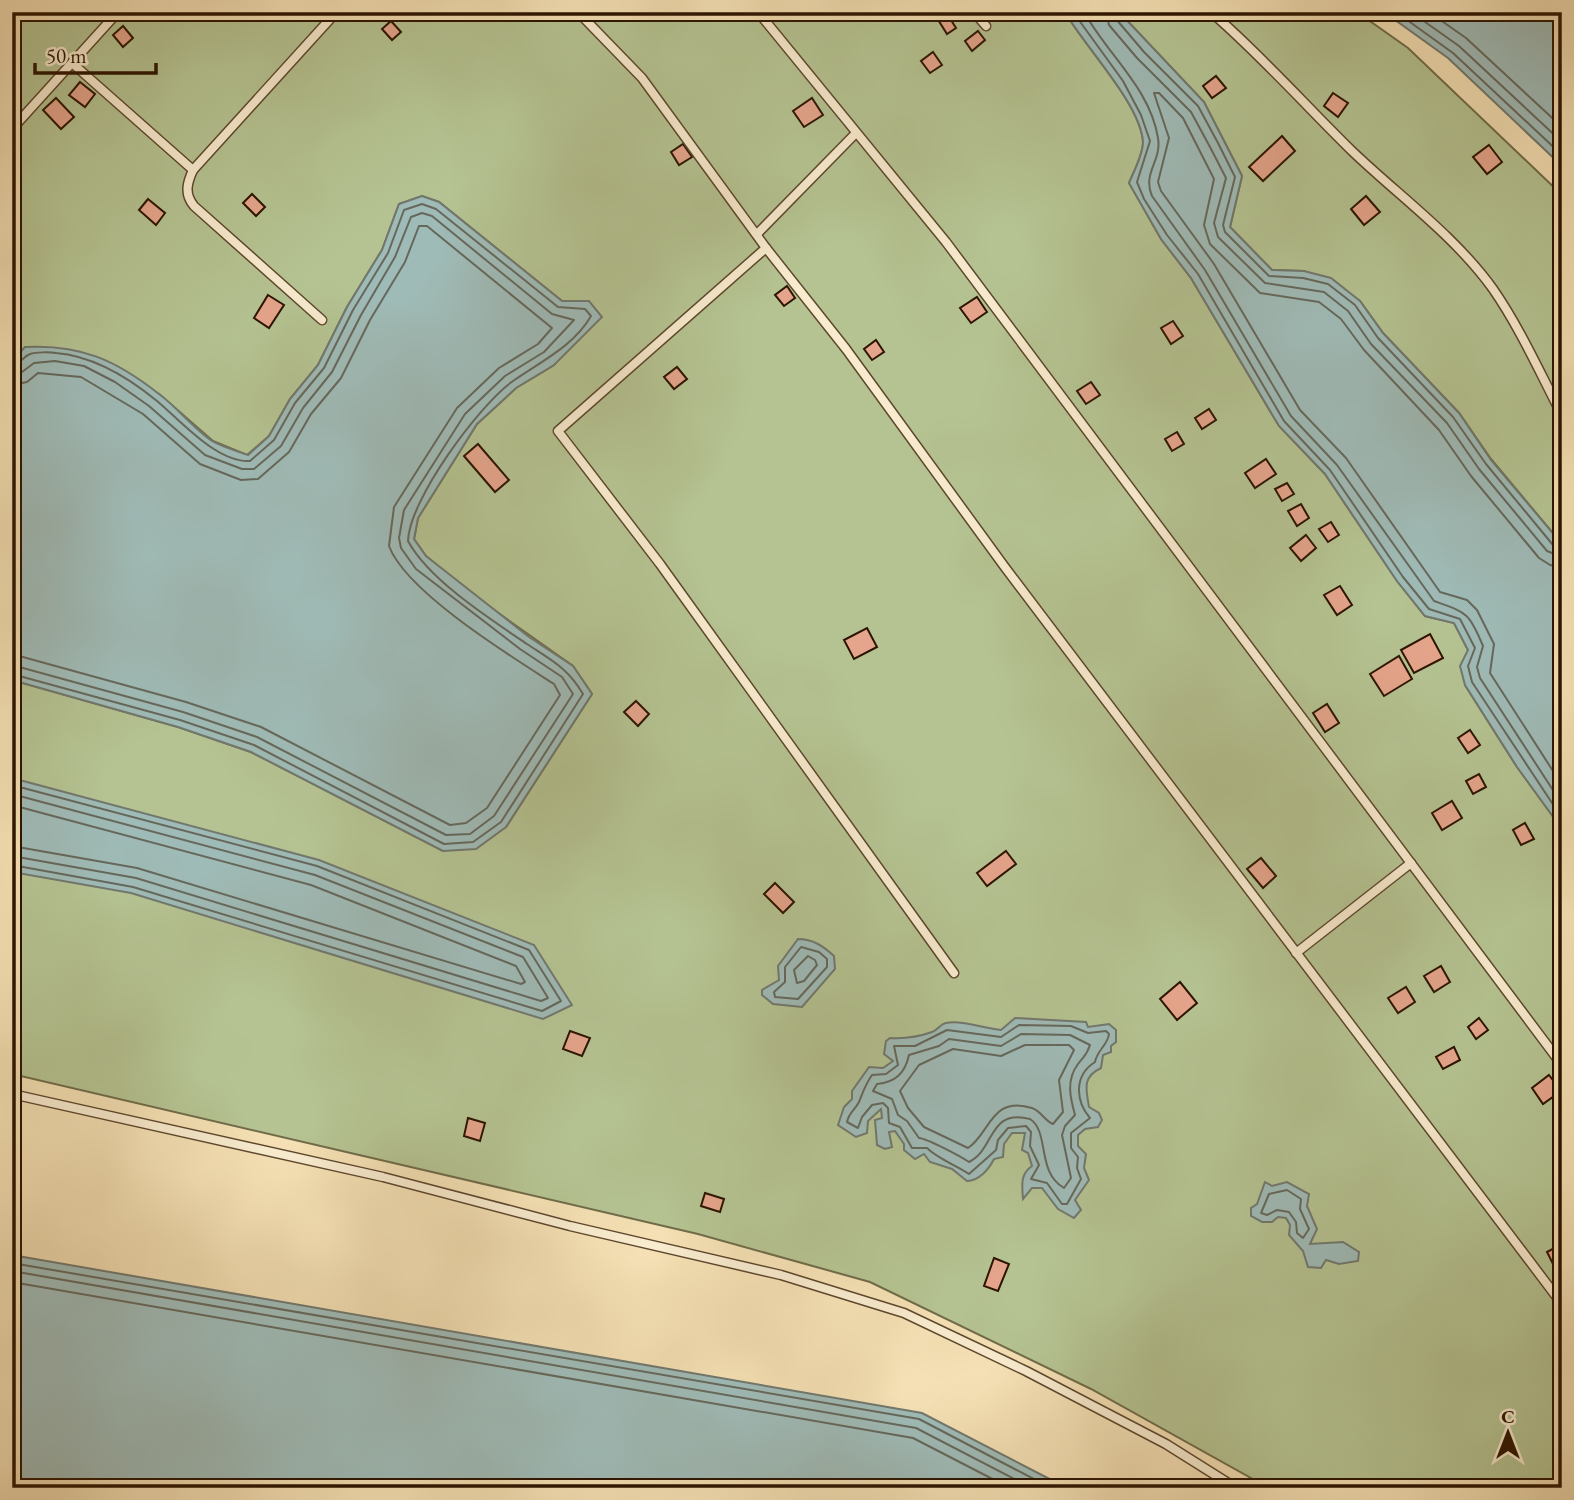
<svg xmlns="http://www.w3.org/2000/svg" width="1574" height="1500" font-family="'EB Garamond',serif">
<rect width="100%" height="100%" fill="#f4e0b4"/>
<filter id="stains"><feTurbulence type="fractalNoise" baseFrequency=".00286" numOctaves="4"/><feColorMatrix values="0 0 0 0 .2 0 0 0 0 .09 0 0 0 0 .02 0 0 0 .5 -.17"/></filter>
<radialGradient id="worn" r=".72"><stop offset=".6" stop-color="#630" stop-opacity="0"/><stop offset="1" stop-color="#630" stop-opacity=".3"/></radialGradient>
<!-- green -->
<g fill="#b5c392" stroke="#706c49" stroke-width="2">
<path d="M12,12H1065C1084,46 1141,104 1143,142C1143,155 1134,171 1129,183L1161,239L1191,278L1279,426L1325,474L1397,581L1425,616L1454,623L1468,650L1465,685L1517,767L1562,829V1488H1269L1091,1389L870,1282L698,1234L12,1074V680L178,727L251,752L443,851L506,827L592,694L573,666L470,593L426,556L414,539L418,518L477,424L516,388L554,365L588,301H562L439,202L422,196L399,204L382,250L347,307L318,365L290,399L269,436L247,455L213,441L159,394L12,361Z"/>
<path d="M1119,12H1357L1408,48L1562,195V544L1491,459L1459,413L1383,333L1360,301L1304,271L1272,270L1230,227L1242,176L1204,102Z"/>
</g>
<!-- water -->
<g fill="#9fbbb7" stroke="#71786e" stroke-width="2">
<path d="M1065,12H1119L1204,102L1242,176L1230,227L1272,270L1304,271L1331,278L1360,301L1383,333L1459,413L1491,460L1562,544V829L1517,767L1465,685L1460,666L1468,650L1454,623L1425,616L1397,581L1325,474L1279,426L1191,278L1161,239L1129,183C1134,171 1143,155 1143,142C1141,104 1084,46 1065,12Z"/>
<path d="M1384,12H1562V166L1448,58Z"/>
<path d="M422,196L439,202L562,301H589L602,317L554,365L516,388L477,424L418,518L414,539L426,556L529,637L573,666L592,694L506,827L476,849L443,851L251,752L178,727L12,680V361L25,347C80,344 116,360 159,394C178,408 193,428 212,441C222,447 237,451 248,455L269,436L290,399L318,365L347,307L382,250L399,204Z"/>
<path d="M12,778L319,860L534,945L572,1005L543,1019L131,893L12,872Z"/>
<path d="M798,939C813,939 823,946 834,956L835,969L802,1007L773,1004L762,995V990L779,980L778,966Z"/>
<path d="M1015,1018L1086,1022L1088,1027L1109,1024L1116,1030V1042L1111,1046V1052L1103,1055L1101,1068C1082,1077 1086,1089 1089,1107L1099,1113L1102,1120L1098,1127L1085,1129L1078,1135V1146L1086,1154L1084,1168L1089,1180L1075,1200L1081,1210L1074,1218L1058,1209L1042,1188H1032L1023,1199C1022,1185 1020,1174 1032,1166L1028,1153L1022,1150L1025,1133H1012L1004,1144L1003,1157L994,1159C989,1169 979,1181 967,1181L952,1169L930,1162L924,1154L915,1159L904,1150V1144L895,1131L889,1132L892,1147L885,1149L877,1145L875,1120L882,1118L881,1109L868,1121L867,1133L856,1137L838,1125L844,1107L852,1099V1091L869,1067L883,1068L893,1061L884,1054L886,1041L890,1038C906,1039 918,1037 932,1032C938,1030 940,1024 946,1023C962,1020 983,1028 1001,1030Z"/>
<path d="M1265,1182L1272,1186L1287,1182L1309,1194L1307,1206L1317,1229L1310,1244L1343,1242L1359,1252L1358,1261L1339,1264L1326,1260L1321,1268L1308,1267L1303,1251L1289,1235L1290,1225L1286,1218L1278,1217L1272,1222H1262L1251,1216V1208L1257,1204Z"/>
<path d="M12,1255L922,1413L1067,1488H12Z"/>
</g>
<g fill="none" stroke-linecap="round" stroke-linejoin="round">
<!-- shore -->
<g stroke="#66685c" stroke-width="2">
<path d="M1073,12L1123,81L1141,115L1150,141L1137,182L1144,199L1167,235L1198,274L1284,421L1330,470L1403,577L1429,609L1460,619L1475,648L1468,666L1472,682L1562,818"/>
<path d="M1084,12C1107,54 1150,88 1158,138C1162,161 1142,173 1152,196L1205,270L1291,416L1337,465L1434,601C1467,613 1469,612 1483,646L1477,667L1480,678L1562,804"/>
<path d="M1106,12L1109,25L1137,58L1191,112L1210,147L1226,178L1214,223L1218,237L1265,283L1324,292L1348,311L1371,344L1447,423L1479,469L1547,551L1562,557"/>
<path d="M1114,12L1116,19L1144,52L1198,106L1218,143L1235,177L1223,225L1225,232L1269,276L1303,278L1328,284L1355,305L1378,338L1453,417L1486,464L1553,545L1562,548"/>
<path d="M1396,12L1453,53L1562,155"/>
<path d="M1411,12L1459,46L1562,142"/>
<path d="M1429,12L1466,38L1562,127"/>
<path d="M12,365C21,364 22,357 30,354C36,352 49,352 56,353C93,356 129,378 157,401C181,421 217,463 250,461L274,440L295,403L324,368L353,310L388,253L404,210L422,204L436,209L558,307L585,309L591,316C574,346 540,362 513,381C479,405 409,500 408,541C429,580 490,619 527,644C551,660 568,668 583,694L501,822L473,842L444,844L254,745L180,720L12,674"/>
<path d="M12,374L22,372L34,363L55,361L84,366L115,382L149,406L205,455L242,469H254L281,446L303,408L332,372L361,315L395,257L411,217L422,213L432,216L552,314L574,320L544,352L505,376L465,414L404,510L399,538L401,548L416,569L520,649L562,677L573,694L494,816L470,834L446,835L257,737L183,712L12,665"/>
<path d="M12,385L27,382L38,373L81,377L143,414L200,464L241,480L258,479L289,452L311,414L341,378L370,320L405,262L419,226H427L552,328L538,344L499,368L457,408L394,507L389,546C406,592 512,657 554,684L560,695L487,808L466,823L450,825L261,727L186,702L12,654"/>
<path d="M1562,567L1550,565L1539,558L1471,476L1439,430L1364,350L1341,319L1319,302L1260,293L1210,244L1204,225L1214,179L1183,118L1159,93H1154L1169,138L1158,182L1161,191L1214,264L1300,410L1346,458L1440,592L1467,600L1477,610L1494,644L1490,673L1562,785"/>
<path d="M12,785L317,866L529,950L561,1001L542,1011L133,887L12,865"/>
<path d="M12,794L315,875L523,957L548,998L541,1001L136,878L12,856"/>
<path d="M12,805L311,885L516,966L525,982L521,984L137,868L12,846"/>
<path d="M801,947L819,952L827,959V967L798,999L775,997L774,992L785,982V967Z"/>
<path d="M808,956L815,960L817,965L804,981L797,983L794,970Z"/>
<path d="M1019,1025L1071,1026L1088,1033L1106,1031L1109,1034C1108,1045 1097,1050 1095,1062C1073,1076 1076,1102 1090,1118L1071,1133V1148L1078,1157L1077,1168L1081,1179L1067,1204H1062L1047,1183L1031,1179L1039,1165L1030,1146L1031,1132L1026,1126L1008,1128L998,1140L996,1150L969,1174C956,1165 938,1159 927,1148H912L900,1127L889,1123L888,1108L883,1103L872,1105L862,1117L858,1128L847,1122C849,1112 855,1110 859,1102C863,1092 865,1085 872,1075L886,1074L898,1065L894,1046H915L947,1030L1001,1037Z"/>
<path d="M1021,1034L1070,1035L1090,1045C1087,1055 1084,1056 1078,1064C1066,1080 1070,1097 1075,1115L1065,1126L1062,1135L1071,1178L1064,1188C1036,1172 1050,1132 1030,1119C988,1108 995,1150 969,1162C960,1156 928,1139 919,1138L907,1121L898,1115L892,1099L873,1091L877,1084C896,1082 905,1073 909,1055L939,1046L949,1039L1001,1046Z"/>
<path d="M1025,1045H1069L1074,1050L1059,1080L1063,1112L1053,1124C1045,1121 1041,1111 1032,1108C991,1095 990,1134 968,1148L924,1127L908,1108L900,1091L919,1065L953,1049L1001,1056Z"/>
<path d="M1287,1190L1301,1199L1300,1209L1309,1229L1303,1238L1297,1233L1296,1222L1289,1212L1277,1210L1267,1215L1261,1213L1269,1194Z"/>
<path d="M12,1263L919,1419L1051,1488"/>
<path d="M12,1271L916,1428L1032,1488"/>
<path d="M12,1282L913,1438L1010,1488"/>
</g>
</g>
<!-- building -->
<g fill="#e5a58c" stroke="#2c1400" stroke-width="2">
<path d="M946,12L956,28L947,34L937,18Z"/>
<path d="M391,21L401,32L392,40L382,29Z"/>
<path d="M123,26L133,38L123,47L113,35Z"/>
<path d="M978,31L985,40L972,51L965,41Z"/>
<path d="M933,52L942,65L930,73L921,61Z"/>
<path d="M1216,76L1226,88L1212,98L1203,86Z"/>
<path d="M80,82L95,94L85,107L69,95Z"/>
<path d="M1333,93L1348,103L1338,117L1324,106Z"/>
<path d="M56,98L74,117L61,129L43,110Z"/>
<path d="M812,98L823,115L804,127L793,111Z"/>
<path d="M1282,136L1295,151L1263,181L1249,167Z"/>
<path d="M683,144L692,157L679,165L671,152Z"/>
<path d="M1489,145L1502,162L1487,174L1473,157Z"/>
<path d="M252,194L265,207L256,216L243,203Z"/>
<path d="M1366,196L1380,212L1364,225L1351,209Z"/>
<path d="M148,199L165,213L156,225L139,210Z"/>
<path d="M787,286L795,298L784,306L775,295Z"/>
<path d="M268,295L284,305L269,328L254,318Z"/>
<path d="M977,297L987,312L971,323L960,308Z"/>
<path d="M1173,321L1183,336L1171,344L1161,328Z"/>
<path d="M876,340L884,352L872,360L864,349Z"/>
<path d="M677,367L687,379L674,389L664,377Z"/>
<path d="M1091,382L1100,395L1086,404L1077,391Z"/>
<path d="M1209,409L1216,420L1202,429L1195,418Z"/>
<path d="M1177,432L1184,444L1172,451L1165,439Z"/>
<path d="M478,444L509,480L495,492L464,456Z"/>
<path d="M1266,459L1276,474L1255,488L1245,473Z"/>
<path d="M1287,483L1294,494L1282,501L1275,489Z"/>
<path d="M1301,504L1309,518L1297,526L1288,511Z"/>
<path d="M1331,522L1339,535L1328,542L1319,529Z"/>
<path d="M1306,535L1316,548L1301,561L1290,548Z"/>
<path d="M1340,586L1352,605L1337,615L1324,595Z"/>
<path d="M867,628L877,647L854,659L844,640Z"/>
<path d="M1430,634L1443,658L1414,673L1401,650Z"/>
<path d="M1399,656L1412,679L1384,696L1370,674Z"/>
<path d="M636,701L649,714L638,726L624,712Z"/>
<path d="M1327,704L1339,723L1325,732L1313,713Z"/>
<path d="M1470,730L1480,745L1468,753L1458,738Z"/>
<path d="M1479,774L1486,787L1473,794L1466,781Z"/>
<path d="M1452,801L1462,818L1442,830L1432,813Z"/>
<path d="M1525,823L1534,839L1521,845L1513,830Z"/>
<path d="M1006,851L1016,864L987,886L977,873Z"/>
<path d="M1261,858L1276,876L1263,888L1247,869Z"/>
<path d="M775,883L794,902L783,913L764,894Z"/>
<path d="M1441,966L1450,982L1434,992L1424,976Z"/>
<path d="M1180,982L1197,1003L1177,1020L1160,999Z"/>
<path d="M1406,987L1415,1002L1398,1013L1388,998Z"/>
<path d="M1479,1018L1488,1030L1476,1039L1468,1027Z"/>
<path d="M570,1031L590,1038L582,1056L563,1049Z"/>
<path d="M1454,1047L1460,1060L1443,1069L1436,1057Z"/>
<path d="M1549,1075L1561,1091L1543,1104L1532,1088Z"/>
<path d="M468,1118L485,1123L480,1141L464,1136Z"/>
<path d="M705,1193L724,1199L720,1212L701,1206Z"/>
<path d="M1562,1244V1262L1554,1266L1547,1252Z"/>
<path d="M994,1258L1009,1264L998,1291L984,1286Z"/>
</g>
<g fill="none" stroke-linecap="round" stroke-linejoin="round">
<defs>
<g id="lane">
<path d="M578,12L642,78L766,248L846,349L1004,566L1562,1304"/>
<path d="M758,12L946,242L1562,1065"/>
<path d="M974,12L986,26"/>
<path d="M1211,12C1261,55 1305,105 1352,151C1399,196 1455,236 1493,289C1520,328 1540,373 1562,415"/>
<path d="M72,63L193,170"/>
<path d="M12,129L118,12"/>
<path d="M757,234L856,133"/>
<path d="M766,248L558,431L660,564L954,973"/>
<path d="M322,320L194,206C184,194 187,183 193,170L331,18"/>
<path d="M1296,953L1411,863"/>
<path d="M12,1094L383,1177L570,1226L781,1275L904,1313L1026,1371L1166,1444L1236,1488"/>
</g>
</defs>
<!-- lane casing -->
<use href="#lane" stroke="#5e472d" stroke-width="11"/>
<!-- lane -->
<use href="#lane" stroke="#f8ebce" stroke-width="8"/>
</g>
<!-- margin -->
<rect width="1574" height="1500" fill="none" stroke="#f4e0b4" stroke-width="42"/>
<rect x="14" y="14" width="1546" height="1472" fill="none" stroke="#2c1400" stroke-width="3.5"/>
<rect x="21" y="21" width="1532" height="1458" fill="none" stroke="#2c1400" stroke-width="2"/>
<!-- north arrow -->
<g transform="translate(1508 1433)" stroke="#f8ebce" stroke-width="5" paint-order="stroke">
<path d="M0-5L12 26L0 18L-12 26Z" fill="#2c1400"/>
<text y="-10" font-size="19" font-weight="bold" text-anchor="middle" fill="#2c1400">С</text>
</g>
<!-- scale -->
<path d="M35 63v10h121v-10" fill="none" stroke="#2c1400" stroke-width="3.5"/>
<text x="46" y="63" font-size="21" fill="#2c1400" stroke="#f8ebce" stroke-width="5" paint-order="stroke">50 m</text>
<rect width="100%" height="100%" filter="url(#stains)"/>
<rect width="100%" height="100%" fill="url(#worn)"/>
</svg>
